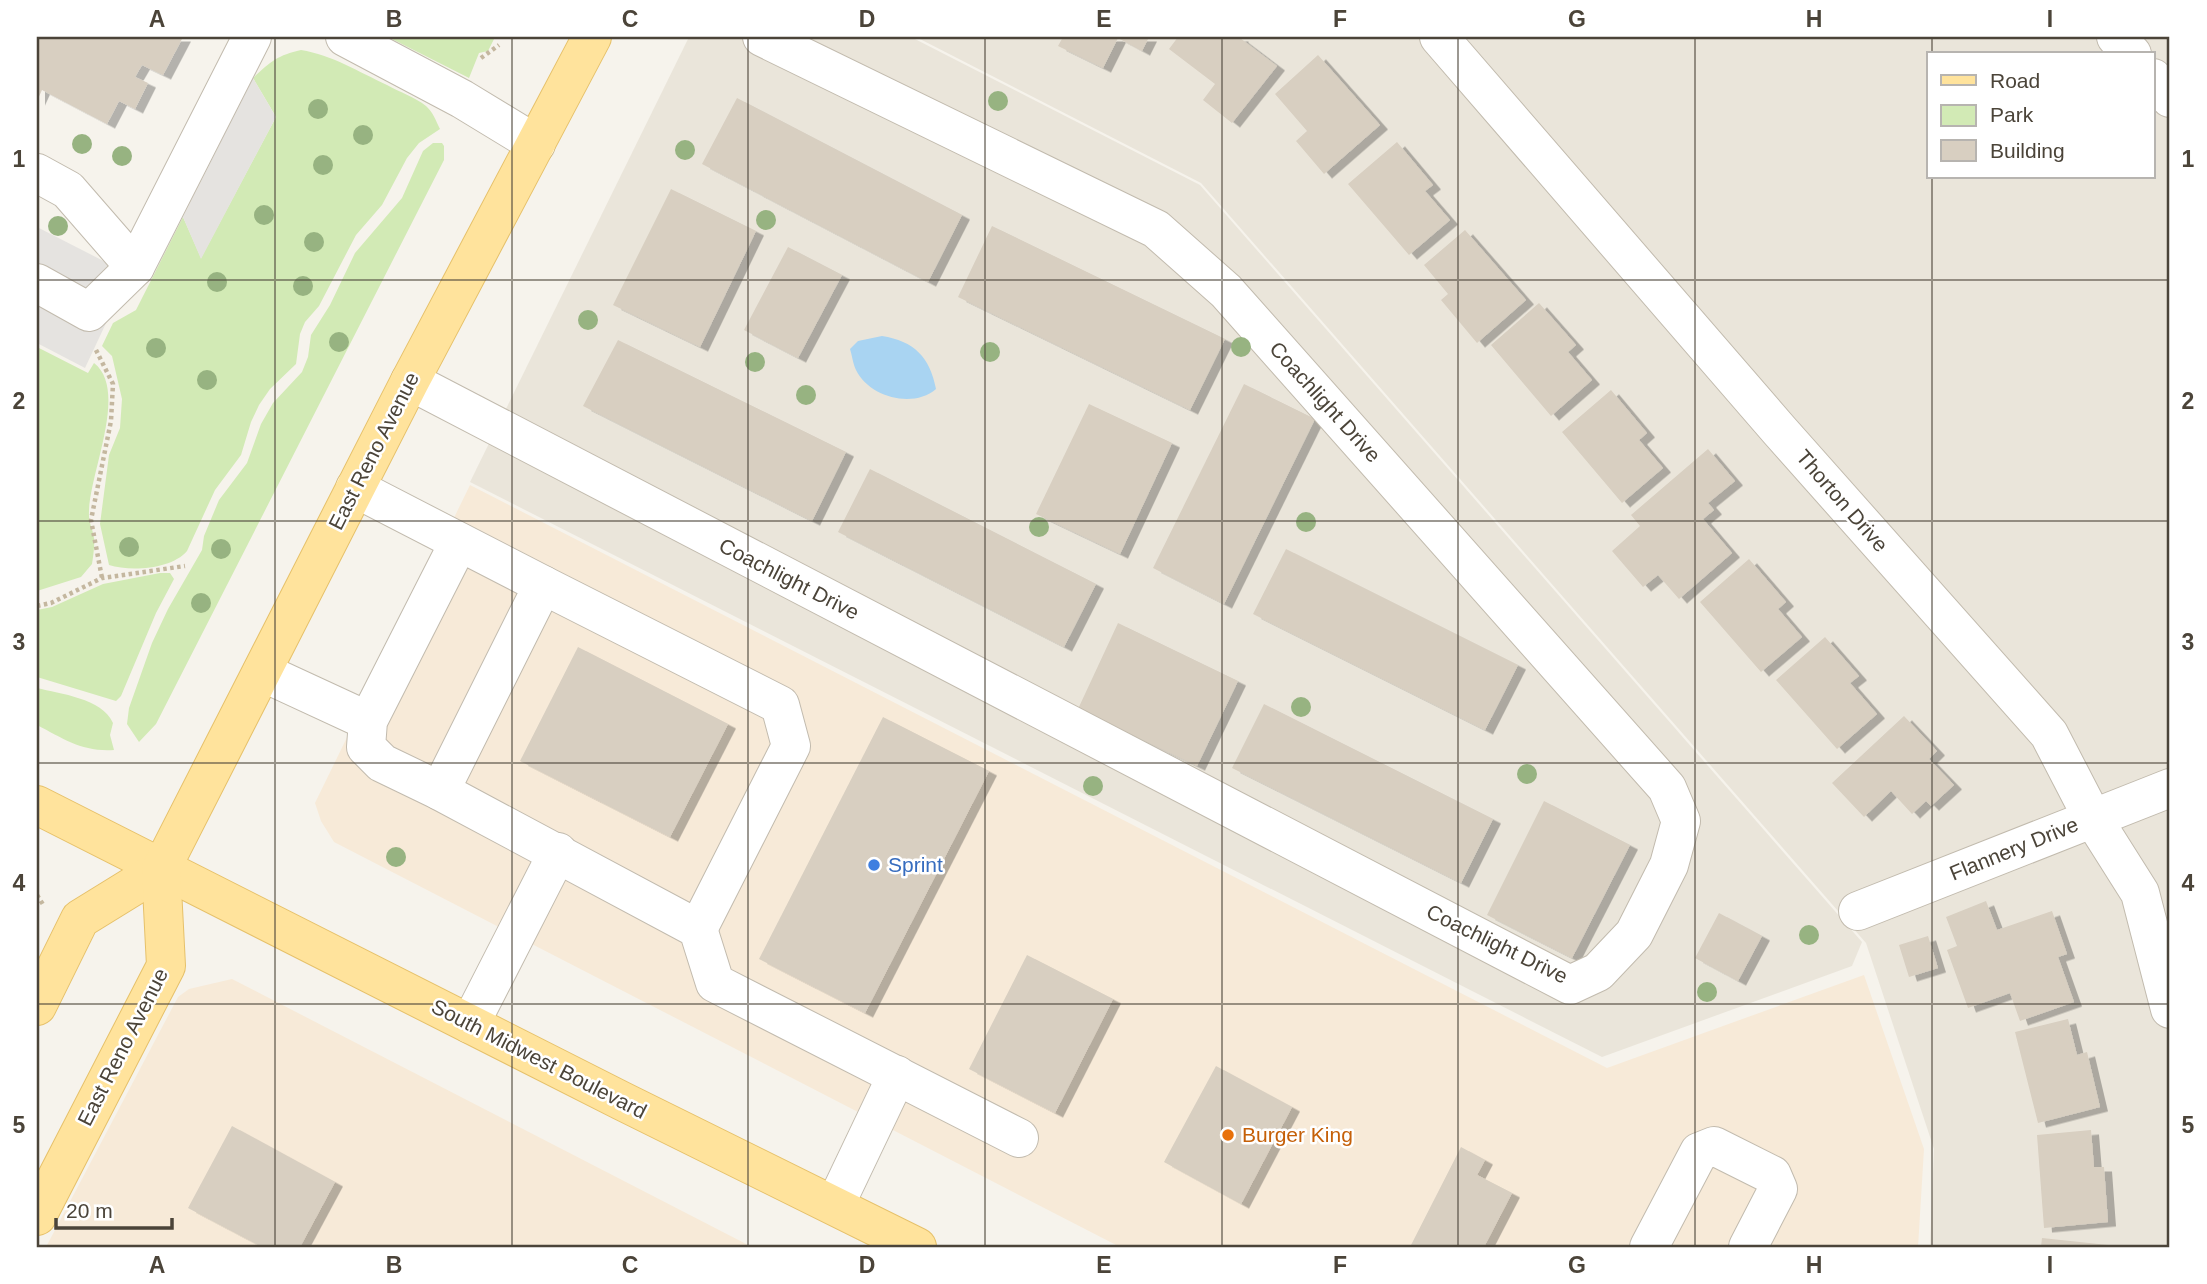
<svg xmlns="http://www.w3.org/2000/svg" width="2207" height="1284" font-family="Arial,sans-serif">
<defs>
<filter id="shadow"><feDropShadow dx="8" dy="4.5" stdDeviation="0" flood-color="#0004"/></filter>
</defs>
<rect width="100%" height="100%" fill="#f6f3ec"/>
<!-- residential -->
<g fill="#eae5da" fill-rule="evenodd">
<path d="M689,37H911L1200,185L1862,942L1852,966L1602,1057L470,482Z"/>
<path d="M916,37H2170V1247H1930L1934,1149L1866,943L1201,183ZM1929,54H2153V177H1929Z"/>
</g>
<!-- commercial -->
<g fill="#f7ead8">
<path d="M470,485L1607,1068L1864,975L1924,1149L1918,1247H1120L334,842L321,821L315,803Z"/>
<path d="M232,979L752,1247H46L178,997L189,989Z"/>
</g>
<!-- green -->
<g fill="#d2eab5">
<path d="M388,37H495L488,51L479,53L469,78Z"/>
<path d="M301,50C332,55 359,72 387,85C399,92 415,97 426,106C433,112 436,121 440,129L419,143L407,158L382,205L356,235L319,306L305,322L300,334L296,364L270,389L259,405L251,422L241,455L215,490L187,551C172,569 131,572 109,565L100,524L109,455L120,428L122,399L112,356L102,346L113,323L136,310L183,217L201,258L276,117L253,78C270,62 278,55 301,50Z"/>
<path d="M433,143H442L444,146V160L156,724L139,742L127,724L129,708L152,643L168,609L202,550L204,536L219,500L247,463L261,424L273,403L302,372L308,357L311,335L330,305L355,253L402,198L423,151Z"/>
<path d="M37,347L88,373L94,363C130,391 87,477 89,516C89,523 93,530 94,538C95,542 93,559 92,564L81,577L37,591Z"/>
<path d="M160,573H170L174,579L156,613L121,696L116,701L37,677V610L52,607L103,584Z"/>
<path d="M37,688C60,694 102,698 113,723L110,735L114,750C82,752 64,739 37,725Z"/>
</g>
<!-- parking -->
<g fill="#e5e3e0">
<path d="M253,78L276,117L201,259L183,217Z"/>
<path d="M37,227L129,274L85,368L37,343Z"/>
</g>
<!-- water -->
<path fill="#a9d4f2" d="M882,336C914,341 930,357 936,389C913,409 869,397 856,370C853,364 852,355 850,349L858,341Z"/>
<!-- building -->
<g fill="#d8cfc1" filter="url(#shadow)">
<path d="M37,37H183L163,75L142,65L135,77L148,83L135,109L119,101L107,124L42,90L37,101Z"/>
<path d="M1063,37H1149L1142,51L1118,38L1103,68L1058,46Z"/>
<path d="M1178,37H1241L1240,38L1277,66L1232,123L1203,100L1215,84L1169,49Z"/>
<path d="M1318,55L1380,125L1324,174L1296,141L1307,131L1275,94Z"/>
<path d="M737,98L962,215L928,282L702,164Z"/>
<path d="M1397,142L1433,185L1425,191L1450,220L1409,255L1348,184Z"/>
<path d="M671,189L756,231L700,347L613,305Z"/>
<path d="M992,226L1225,339L1190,410L958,297Z"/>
<path d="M1465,230L1526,300L1477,343L1441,300L1448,294L1424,265Z"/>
<path d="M788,247L842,275L798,358L744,330Z"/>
<path d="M1539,303L1576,345L1568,352L1592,380L1551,416L1491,345Z"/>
<path d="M618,340L846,452L812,521L583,406Z"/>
<path d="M1244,384L1315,419L1224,604L1153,568Z"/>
<path d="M1611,390L1647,433L1639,440L1663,468L1622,503L1562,432Z"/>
<path d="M1089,404L1172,443L1120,554L1036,514Z"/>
<path d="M1708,449L1735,481L1708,503L1714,510L1703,519L1732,553L1679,599L1658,575L1643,587L1612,551L1640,526L1631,515Z"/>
<path d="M870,469L1096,584L1064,647L838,532Z"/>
<path d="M1286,549L1518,665L1485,730L1253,614Z"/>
<path d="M1749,559L1786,602L1778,609L1802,637L1761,672L1700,602Z"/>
<path d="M1118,623L1238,681L1197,766L1078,709Z"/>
<path d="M1825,637L1859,676L1850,683L1877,714L1837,749L1776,680Z"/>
<path d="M578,647L728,724L670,837L520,761Z"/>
<path d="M1264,704L1493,819L1461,883L1232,768Z"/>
<path d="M1904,716L1937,751L1929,759L1954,785L1931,806L1926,801L1912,814L1891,791L1864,817L1832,783Z"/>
<path d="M883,717L989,771L865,1013L759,959Z"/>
<path d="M1544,801L1630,845L1572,958L1487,915Z"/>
<path d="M1986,901L1997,930L2052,911L2067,954L2058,957L2074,1002L2020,1021L2010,993L1968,1008L1947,950L1957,946L1946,917Z"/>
<path d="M1719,913L1762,936L1738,981L1695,958Z"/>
<path d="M1928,936L1938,968L1909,977L1899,945Z"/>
<path d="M1027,955L1113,999L1055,1113L969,1069Z"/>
<path d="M2068,1019L2077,1055L2087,1052L2100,1107L2038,1123L2015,1032Z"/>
<path d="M1216,1066L1292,1107L1241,1204L1164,1162Z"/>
<path d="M232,1126L335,1182L300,1247H262L188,1208Z"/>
<path d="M2091,1130L2094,1167H2104L2108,1222L2044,1228L2037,1135Z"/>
<path d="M1461,1147L1485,1160L1477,1175L1512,1193L1484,1247H1410Z"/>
<path d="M2042,1238L2108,1245V1247H2041Z"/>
</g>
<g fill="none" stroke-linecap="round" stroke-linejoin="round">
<defs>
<g id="minor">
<path d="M345,37L462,99L536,144"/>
<path d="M1439,37L1779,430L2049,734L2092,817L2140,893L2170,1009"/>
<path d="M2116,37L2132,54"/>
<path d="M2153,78L2170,98"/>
<path d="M37,173L68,190L135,267"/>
<path d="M37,283L89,312L135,267L252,37"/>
<path d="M410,381L1570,985L1598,972L1634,934L1669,865L1681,821L1667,788L1226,291L1156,229L762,37"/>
<path d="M355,488L543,585L440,791L698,929L715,983L1019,1138"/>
<path d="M543,585L780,705L791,746L698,929"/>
<path d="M262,672L368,721"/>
<path d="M440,791L382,763L366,747L368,721L459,542"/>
<path d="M1858,911L2170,788"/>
<path d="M470,1024L558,852"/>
<path d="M835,1205L897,1075"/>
<path d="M1649,1247L1699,1152L1714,1146L1772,1175L1778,1189L1748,1247"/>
</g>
<g id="major">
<path d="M37,805L622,1101L917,1247"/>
<path d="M37,1006L80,919L161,869"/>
<path d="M37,1216L166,966L161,869L410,381L592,37"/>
</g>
</defs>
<!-- minor casing -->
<use href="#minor" stroke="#c2bbae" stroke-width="40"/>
<!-- major casing -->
<use href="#major" stroke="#e6c16a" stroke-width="40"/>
<!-- path -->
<g stroke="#c4b79f" stroke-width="4.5" stroke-dasharray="3.5 3.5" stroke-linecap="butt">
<path d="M481,58L499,45"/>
<path d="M96,350L113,384L111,421L91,520L102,578"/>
<path d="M37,606L51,603L102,578L185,566"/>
<path d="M37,895L44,906"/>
</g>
<!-- minor -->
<use href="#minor" stroke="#fff" stroke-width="38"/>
<!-- major -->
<use href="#major" stroke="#ffe39c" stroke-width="38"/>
</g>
<!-- trees -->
<g fill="#97b381">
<circle cx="998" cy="101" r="10"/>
<circle cx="318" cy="109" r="10"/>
<circle cx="363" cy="135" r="10"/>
<circle cx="82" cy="144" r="10"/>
<circle cx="685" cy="150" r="10"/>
<circle cx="122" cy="156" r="10"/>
<circle cx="323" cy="165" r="10"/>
<circle cx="264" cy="215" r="10"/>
<circle cx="766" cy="220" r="10"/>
<circle cx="58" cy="226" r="10"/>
<circle cx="314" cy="242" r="10"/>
<circle cx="217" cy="282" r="10"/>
<circle cx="303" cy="286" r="10"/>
<circle cx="588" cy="320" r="10"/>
<circle cx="339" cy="342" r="10"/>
<circle cx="1241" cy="347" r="10"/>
<circle cx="156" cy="348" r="10"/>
<circle cx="990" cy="352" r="10"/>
<circle cx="755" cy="362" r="10"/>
<circle cx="207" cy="380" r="10"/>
<circle cx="806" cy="395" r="10"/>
<circle cx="1306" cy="522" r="10"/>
<circle cx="1039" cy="527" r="10"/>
<circle cx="129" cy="547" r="10"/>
<circle cx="221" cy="549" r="10"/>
<circle cx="201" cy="603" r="10"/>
<circle cx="1301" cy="707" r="10"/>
<circle cx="1527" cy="774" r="10"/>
<circle cx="1093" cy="786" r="10"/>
<circle cx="396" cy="857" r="10"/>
<circle cx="1809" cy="935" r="10"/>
<circle cx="1707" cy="992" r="10"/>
</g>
<!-- grid -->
<path fill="none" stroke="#4b4439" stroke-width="2" stroke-opacity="0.55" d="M275,37V1247M512,37V1247M748,37V1247M985,37V1247M1222,37V1247M1458,37V1247M1695,37V1247M1932,37V54M1932,177V1247M37,280H2170M37,521H2170M37,763H2170M37,1004H2170"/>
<!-- markers -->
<circle fill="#3f7fe0" stroke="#fff" stroke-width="2.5" cx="874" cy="865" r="7"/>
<circle fill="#e8710a" stroke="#fff" stroke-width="2.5" cx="1228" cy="1135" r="7"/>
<g text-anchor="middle" stroke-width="5" stroke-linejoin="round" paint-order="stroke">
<!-- street labels -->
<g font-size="21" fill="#4b4439" stroke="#fff">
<text transform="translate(1325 402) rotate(48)" y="7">Coachlight Drive</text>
<text transform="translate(374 451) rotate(-63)" y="7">East Reno Avenue</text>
<text transform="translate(1842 501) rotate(49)" y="7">Thorton Drive</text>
<text transform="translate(789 579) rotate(27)" y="7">Coachlight Drive</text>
<text transform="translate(2014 849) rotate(-22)" y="7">Flannery Drive</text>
<text transform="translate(1497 944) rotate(26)" y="7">Coachlight Drive</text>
<text transform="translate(123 1047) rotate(-63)" y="7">East Reno Avenue</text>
<text transform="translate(539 1059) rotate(27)" y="7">South Midwest Boulevard</text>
</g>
<!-- shop labels -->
<g font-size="21" fill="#366cbe" stroke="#fff" text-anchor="start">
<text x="888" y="872">Sprint</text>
</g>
<!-- food labels -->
<g font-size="21" fill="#c56008" stroke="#fff" text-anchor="start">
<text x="1242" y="1142">Burger King</text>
</g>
</g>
<!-- border -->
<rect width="2207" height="1284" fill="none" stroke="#ffffff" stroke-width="77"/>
<!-- legend -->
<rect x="1927" y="52" width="228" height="126" fill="#ffffff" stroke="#b7b4b0" stroke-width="2"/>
<rect x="1941" y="75" width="35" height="10" fill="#ffe39c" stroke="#b7b4b0" stroke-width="2"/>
<text x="1990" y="88" font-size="21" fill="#4b4439">Road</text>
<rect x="1941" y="105" width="35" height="21" fill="#d2eab5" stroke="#b7b4b0" stroke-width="2"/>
<text x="1990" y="122" font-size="21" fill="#4b4439">Park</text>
<rect x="1941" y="140" width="35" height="21" fill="#d8cfc1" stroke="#b7b4b0" stroke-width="2"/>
<text x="1990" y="158" font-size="21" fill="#4b4439">Building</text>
<!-- scale -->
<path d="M56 1218v10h116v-10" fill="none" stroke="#4b4439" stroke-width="3.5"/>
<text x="66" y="1218" font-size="21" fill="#4b4439" stroke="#ffffff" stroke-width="5" paint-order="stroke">20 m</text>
<rect x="38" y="38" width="2130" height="1208" fill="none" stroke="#4b4439" stroke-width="2.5"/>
<g font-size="23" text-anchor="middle" font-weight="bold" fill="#4b4439">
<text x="157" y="27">A</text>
<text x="394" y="27">B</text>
<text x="630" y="27">C</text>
<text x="867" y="27">D</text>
<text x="1104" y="27">E</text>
<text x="1340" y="27">F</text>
<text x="1577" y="27">G</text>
<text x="1814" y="27">H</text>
<text x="2050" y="27">I</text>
<text x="19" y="167">1</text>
<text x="2188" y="167">1</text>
<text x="19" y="409">2</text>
<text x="2188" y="409">2</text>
<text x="19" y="650">3</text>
<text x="2188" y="650">3</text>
<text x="19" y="891">4</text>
<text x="2188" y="891">4</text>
<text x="19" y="1133">5</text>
<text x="2188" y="1133">5</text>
<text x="157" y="1273">A</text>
<text x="394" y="1273">B</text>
<text x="630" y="1273">C</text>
<text x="867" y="1273">D</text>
<text x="1104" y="1273">E</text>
<text x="1340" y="1273">F</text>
<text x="1577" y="1273">G</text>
<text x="1814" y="1273">H</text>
<text x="2050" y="1273">I</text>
</g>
</svg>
